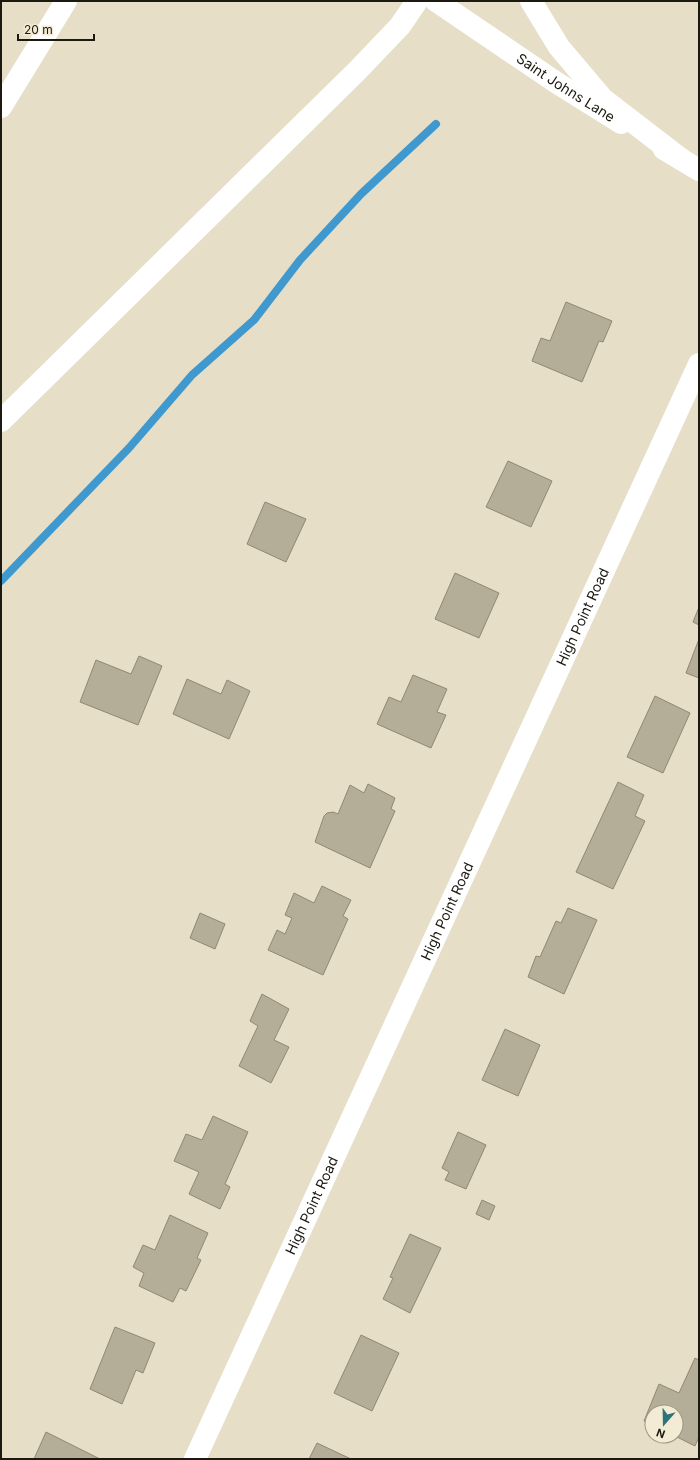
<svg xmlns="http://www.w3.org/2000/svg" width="700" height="1460" font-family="Inter,sans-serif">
<rect width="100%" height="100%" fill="#e6dec7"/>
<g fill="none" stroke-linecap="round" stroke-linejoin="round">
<!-- stream -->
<path stroke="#3f99ce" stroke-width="8" d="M1,581L129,448L192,375L254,320L300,260L361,194L436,124"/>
</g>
<!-- building -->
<g fill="#b4ad97" stroke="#8f8873">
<path d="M566,302L612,321L603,342L599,341L582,382L532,361L541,338L550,341Z"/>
<path d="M508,461L552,481L531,527L486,507Z"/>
<path d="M265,502L306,519L286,562L247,544Z"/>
<path d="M455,573L499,593L479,638L435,619Z"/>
<path d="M699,607V625L693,622Z"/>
<path d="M699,639V678L686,673Z"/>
<path d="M139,656L162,666L138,725L80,702L96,660L131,674Z"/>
<path d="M413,675L447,689L437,712L446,715L431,748L377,724L389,697L401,702Z"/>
<path d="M187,679L221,694L227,680L250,691L229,739L173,714Z"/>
<path d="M655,696L690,713L663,773L627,757Z"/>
<path d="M618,782L644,795L635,816L645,821L613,889L576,872Z"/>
<path d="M368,784L395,798L391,809L395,811L370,868L315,842L324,816L327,813L333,812L338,814L350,785L364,793Z"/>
<path d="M322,886L351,900L343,916L348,919L323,975L268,950L277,930L285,934L292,918L285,915L294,893L314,903Z"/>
<path d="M568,908L597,920L564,994L528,977L536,956L540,957L556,921L561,923Z"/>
<path d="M200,913L225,924L215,949L190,938Z"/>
<path d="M262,994L289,1009L274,1040L289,1047L271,1083L239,1066L258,1026L250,1021Z"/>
<path d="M505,1029L540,1045L518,1096L482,1080Z"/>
<path d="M213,1116L248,1132L225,1184L230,1187L220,1209L189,1194L199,1172L174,1161L186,1134L202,1140Z"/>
<path d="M458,1132L486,1145L466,1189L445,1180L449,1172L442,1168Z"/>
<path d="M482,1200L495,1206L489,1220L476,1214Z"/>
<path d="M170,1215L208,1233L197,1258L201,1260L186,1291L180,1288L173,1302L139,1286L144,1273L133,1267L143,1245L155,1250Z"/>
<path d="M410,1234L441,1248L410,1313L383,1299L393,1278L390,1277Z"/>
<path d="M115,1327L155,1343L143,1373L136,1370L122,1404L90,1389Z"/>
<path d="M361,1335L399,1353L372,1411L334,1393Z"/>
<path d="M695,1358L699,1360V1437L695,1446L675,1436L676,1412H652V1425L644,1421L659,1384L679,1393Z"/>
<path d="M46,1432L100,1459H34Z"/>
<path d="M317,1443L351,1459H309Z"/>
</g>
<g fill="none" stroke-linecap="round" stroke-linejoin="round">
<!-- minor -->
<g stroke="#fff" stroke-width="22">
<path id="s1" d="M436,1L557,83L621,123"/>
<path d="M664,149L699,170"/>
<path id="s2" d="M195,1459L699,364"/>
</g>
<!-- highway -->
<g stroke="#fff" stroke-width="22">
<path d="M531,1L559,47L603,99L681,159"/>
<path d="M1,107L66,1"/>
<path d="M1,421L358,70L400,26L417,1"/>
</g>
</g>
<g text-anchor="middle" stroke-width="3" stroke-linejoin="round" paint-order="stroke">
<!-- street labels -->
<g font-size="14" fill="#1c1911" stroke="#f3ebd4">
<text dy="5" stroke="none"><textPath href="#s1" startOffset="156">Saint Johns Lane</textPath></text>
<text dy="5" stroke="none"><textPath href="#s2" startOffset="927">High Point Road</textPath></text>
<text dy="5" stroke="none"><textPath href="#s2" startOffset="603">High Point Road</textPath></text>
<text dy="5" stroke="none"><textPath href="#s2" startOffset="279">High Point Road</textPath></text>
</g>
</g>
<!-- border -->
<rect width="700" height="1460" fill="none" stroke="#1c1911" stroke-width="4"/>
<!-- north arrow -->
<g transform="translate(664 1424) rotate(200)"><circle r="19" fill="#f3ebd4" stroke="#9d9786"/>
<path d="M0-3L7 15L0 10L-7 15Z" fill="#2a747a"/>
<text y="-6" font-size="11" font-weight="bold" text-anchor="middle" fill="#1c1911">N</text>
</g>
<!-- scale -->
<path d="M18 34v6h76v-6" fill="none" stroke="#1c1911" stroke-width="2"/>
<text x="24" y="34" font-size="12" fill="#1c1911" stroke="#f3ebd4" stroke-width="3" paint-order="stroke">20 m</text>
</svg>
